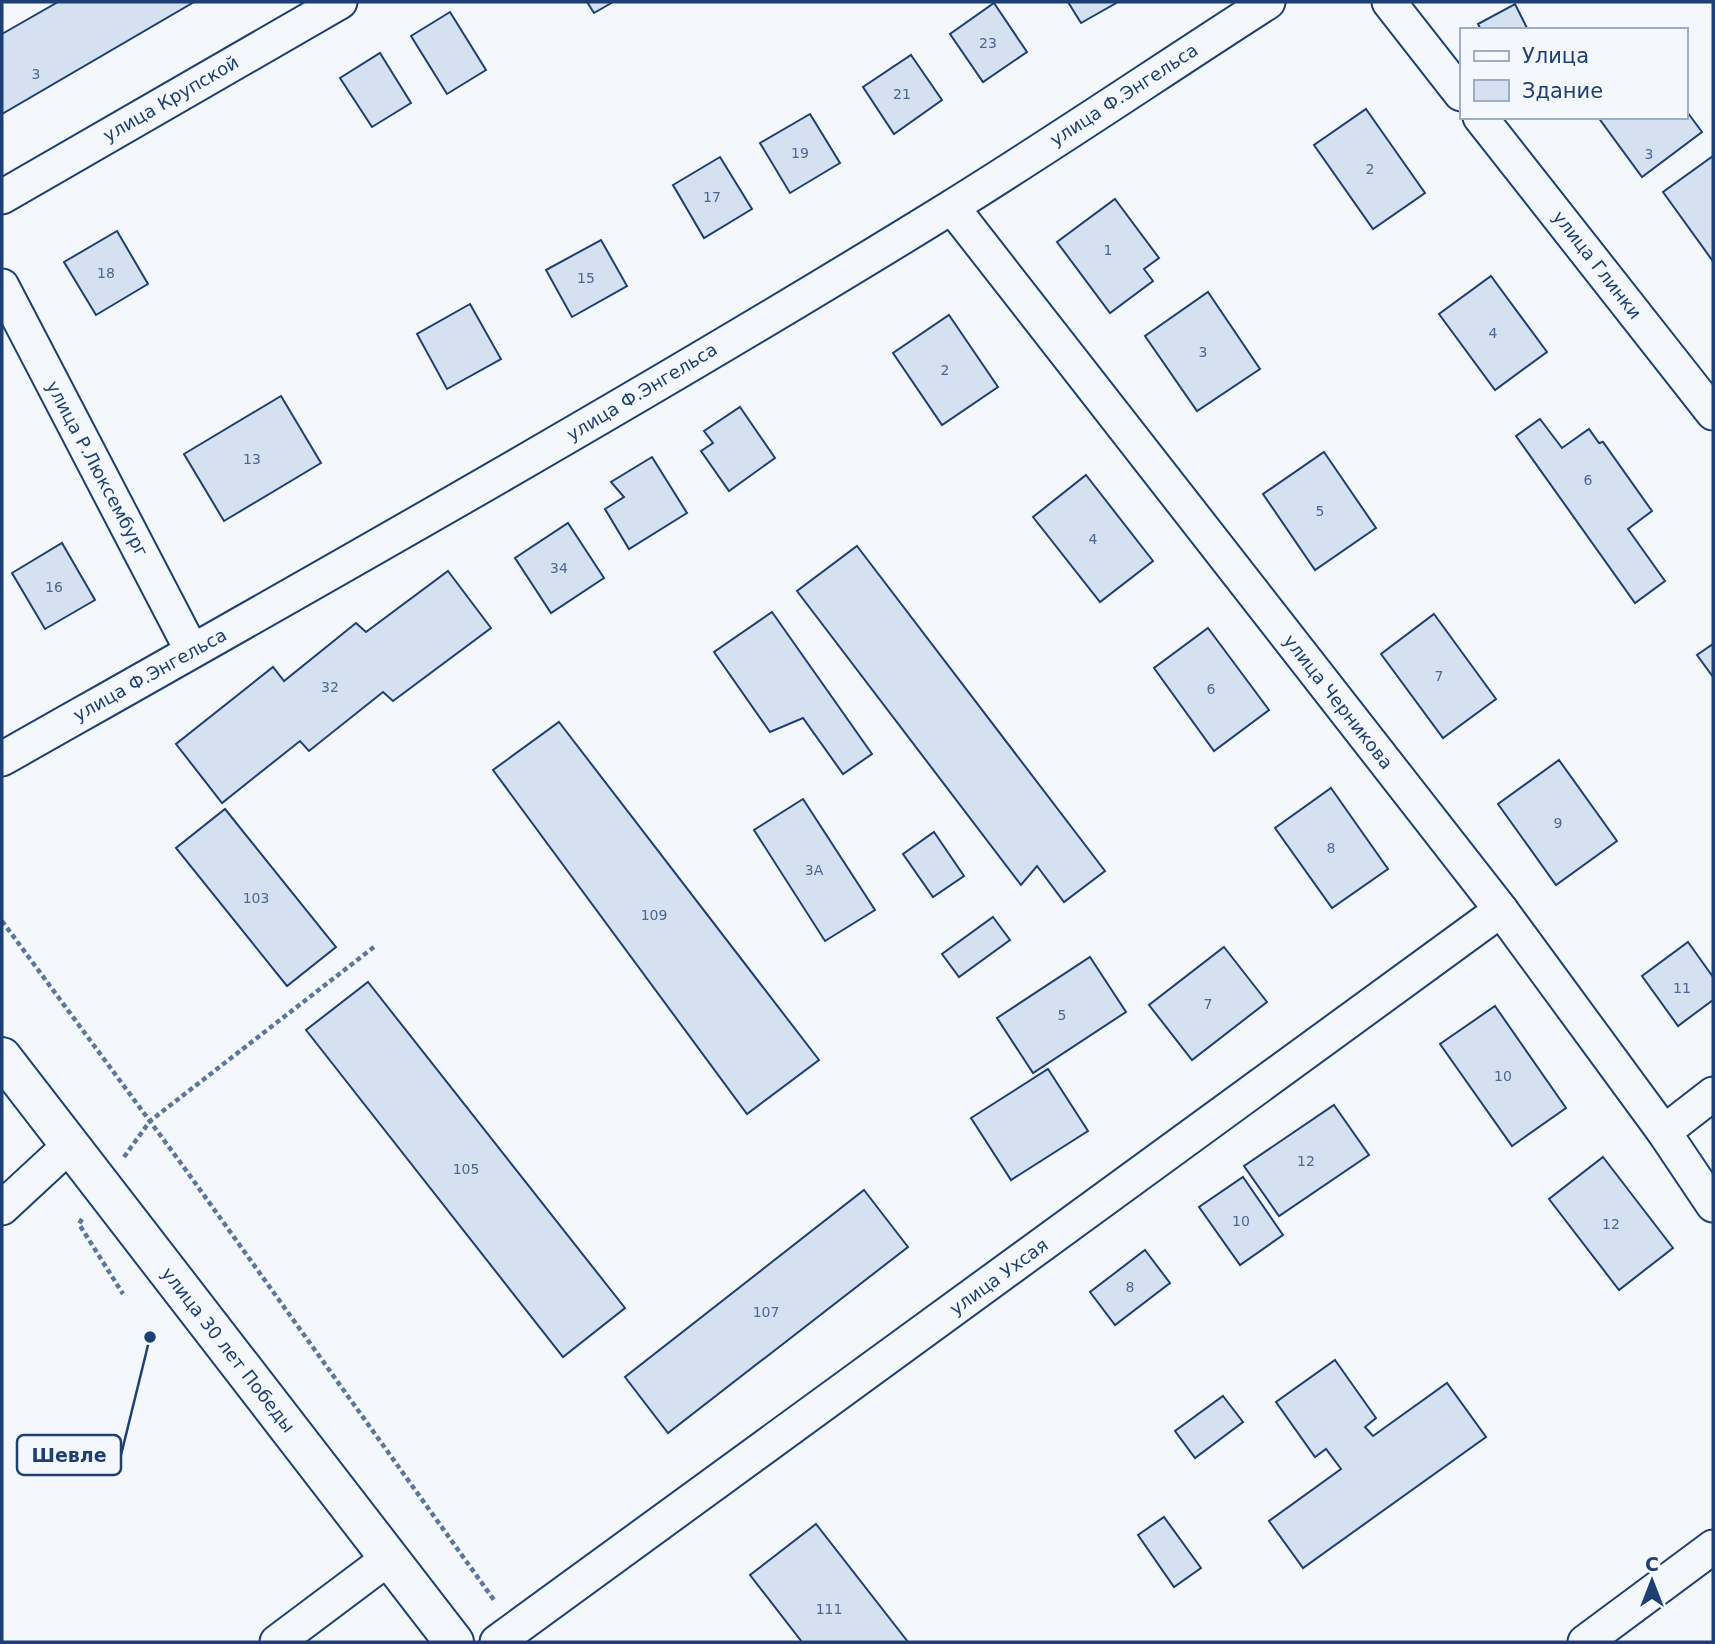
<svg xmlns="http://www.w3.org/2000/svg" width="1715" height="1644" font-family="'DejaVu Sans',sans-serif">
<rect width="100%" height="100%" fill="#f4f7fb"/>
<!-- building -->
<g fill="#d5e0f0" stroke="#1d3f73" stroke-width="2">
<path d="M58,2H194L2,114V34Z"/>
<path d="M587,2H613L594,13Z"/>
<path d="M1068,2H1118L1081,23Z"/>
<path d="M994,3L1027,52L983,82L950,34Z"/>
<path d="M1515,4L1528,30H1481L1478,24Z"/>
<path d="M450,12L486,70L447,94L411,36Z"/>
<path d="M380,53L411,103L372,127L340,78Z"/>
<path d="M911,55L942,100L894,134L863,87Z"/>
<path d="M1366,109L1425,193L1373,229L1314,145Z"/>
<path d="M1685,109L1702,132L1642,177L1598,117H1685Z"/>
<path d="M810,114L840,163L790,193L760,143Z"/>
<path d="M1713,156V259L1712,260L1663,192Z"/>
<path d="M720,157L752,209L704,238L673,185Z"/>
<path d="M1115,199L1159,258L1144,269L1153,281L1110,313L1057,242Z"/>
<path d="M117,231L148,284L96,315L64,262Z"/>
<path d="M601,240L627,286L572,317L546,270Z"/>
<path d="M1491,276L1547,352L1495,390L1439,314Z"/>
<path d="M1208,292L1260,369L1197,411L1145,336Z"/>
<path d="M470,304L501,359L447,389L417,334Z"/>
<path d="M949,315L998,387L942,425L893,353Z"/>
<path d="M281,396L321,463L224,521L184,454Z"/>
<path d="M740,407L775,458L729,491L701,451L713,443L704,431Z"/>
<path d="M1540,419L1562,448L1589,429L1599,443L1603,442L1652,511L1628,529L1665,581L1635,603L1516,436Z"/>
<path d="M1324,452L1376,528L1315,570L1263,494Z"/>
<path d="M652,457L687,513L629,549L605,509L624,497L611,482Z"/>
<path d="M1086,475L1153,561L1100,602L1033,517Z"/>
<path d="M568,523L604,578L551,613L515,558Z"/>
<path d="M62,543L95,600L45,629L12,573Z"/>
<path d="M857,546L1105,871L1064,902L1037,866L1021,885L797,591Z"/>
<path d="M448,571L491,628L393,701L383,692L309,751L300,741L222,803L176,744L273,667L284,681L356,623L366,632Z"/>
<path d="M772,612L872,754L843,774L803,718L770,732L714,652Z"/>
<path d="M1434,614L1496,699L1443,738L1381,654Z"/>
<path d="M1208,628L1269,710L1214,751L1154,668Z"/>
<path d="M1713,644V677L1697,655Z"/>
<path d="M559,722L819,1060L747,1114L493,770Z"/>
<path d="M1559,760L1617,841L1556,885L1498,804Z"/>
<path d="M1331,788L1388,869L1332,908L1275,828Z"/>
<path d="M803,799L875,910L825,941L754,830Z"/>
<path d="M225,809L336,947L287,986L176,848Z"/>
<path d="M934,832L964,876L933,897L903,854Z"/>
<path d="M993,917L1010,940L959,977L942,954Z"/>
<path d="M1688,942L1713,977V1000L1678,1026L1642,976Z"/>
<path d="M1224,947L1267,1002L1192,1060L1149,1005Z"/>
<path d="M1090,957L1126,1012L1033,1073L997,1018Z"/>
<path d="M368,982L625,1308L563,1357L306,1030Z"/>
<path d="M1495,1006L1566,1108L1512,1146L1440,1044Z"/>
<path d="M1048,1069L1088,1131L1011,1180L971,1118Z"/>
<path d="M1334,1105L1369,1155L1279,1216L1244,1166Z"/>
<path d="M1603,1157L1673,1248L1619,1290L1549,1199Z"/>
<path d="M1243,1177L1283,1235L1240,1265L1199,1207Z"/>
<path d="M864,1190L908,1247L668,1433L625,1377Z"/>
<path d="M1145,1250L1170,1283L1115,1325L1090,1292Z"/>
<path d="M1335,1360L1376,1418L1365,1427L1373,1436L1447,1383L1486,1437L1303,1568L1269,1521L1341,1469L1326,1449L1315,1457L1276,1402Z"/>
<path d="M1223,1396L1243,1422L1195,1458L1175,1431Z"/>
<path d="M1164,1517L1201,1568L1174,1587L1138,1535Z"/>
<path d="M816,1524L908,1642H802L750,1575Z"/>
</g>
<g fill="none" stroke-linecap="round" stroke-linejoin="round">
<defs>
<g id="minor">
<path d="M1389,2L1461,94"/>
<path d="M1480,117L1713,413"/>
<path d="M2,197L340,2"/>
<path d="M952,207L1501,910L1664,1132L1713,1205"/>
<path d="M2,286L192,651"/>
<path d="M2,759C320,579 639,400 950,208C1058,141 1162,70 1268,2"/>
<path d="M1664,1132L1713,1094"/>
<path d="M2,1208L70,1145"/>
<path d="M277,1642L389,1558"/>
<path d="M497,1642L1501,910"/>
<path d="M1585,1642L1713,1547"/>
</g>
<path id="tertiary" d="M2,1057L454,1642"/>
</defs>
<!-- minor casing -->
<use href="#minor" stroke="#1d3f73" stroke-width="37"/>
<!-- tertiary casing -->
<use href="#tertiary" stroke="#1d3f73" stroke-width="42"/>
<!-- path -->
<g stroke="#5e769c" stroke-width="4.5" stroke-dasharray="5 3.5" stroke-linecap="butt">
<path d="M2,921L183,1166L494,1600"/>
<path d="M124,1157L150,1121L374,947"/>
<path d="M82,1219L79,1224L123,1294"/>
</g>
<!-- minor -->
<use href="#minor" stroke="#f4f7fb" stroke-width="33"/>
<!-- tertiary -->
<use href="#tertiary" stroke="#f4f7fb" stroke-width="38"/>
</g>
<g text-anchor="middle" stroke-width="5" stroke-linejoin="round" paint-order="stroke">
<!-- number labels -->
<g font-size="14" fill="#4b6792">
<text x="988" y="48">23</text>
<text x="36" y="79">3</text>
<text x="902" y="99">21</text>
<text x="800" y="158">19</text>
<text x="1649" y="159">3</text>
<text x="1370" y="174">2</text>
<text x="712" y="202">17</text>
<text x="1108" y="255">1</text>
<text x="106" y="278">18</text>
<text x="586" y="283">15</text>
<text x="1493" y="338">4</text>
<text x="1203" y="357">3</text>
<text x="945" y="375">2</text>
<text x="252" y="464">13</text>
<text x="1588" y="485">6</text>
<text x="1320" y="516">5</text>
<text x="1093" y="544">4</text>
<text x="559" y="573">34</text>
<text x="54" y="592">16</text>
<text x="1439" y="681">7</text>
<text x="330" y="692">32</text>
<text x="1211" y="694">6</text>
<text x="1558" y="828">9</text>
<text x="1331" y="853">8</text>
<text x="814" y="875">3А</text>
<text x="256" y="903">103</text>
<text x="654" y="920">109</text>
<text x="1682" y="993">11</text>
<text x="1208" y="1009">7</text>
<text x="1062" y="1020">5</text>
<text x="1503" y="1081">10</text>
<text x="1306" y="1166">12</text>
<text x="466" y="1174">105</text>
<text x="1241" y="1226">10</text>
<text x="1611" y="1229">12</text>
<text x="1130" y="1292">8</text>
<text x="766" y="1317">107</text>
<text x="829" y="1614">111</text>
</g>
<!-- street labels -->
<g font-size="18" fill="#1d3f73" stroke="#f4f7fb">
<text transform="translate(1124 95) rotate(-33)" y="6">улица Ф.Энгельса</text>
<text transform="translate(171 99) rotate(-30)" y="6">улица Крупской</text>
<text transform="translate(1597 265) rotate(52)" y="6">улица Глинки</text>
<text transform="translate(642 392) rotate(-31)" y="6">улица Ф.Энгельса</text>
<text transform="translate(97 469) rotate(62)" y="6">улица Р.Люксембург</text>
<text transform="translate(150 675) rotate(-29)" y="6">улица Ф.Энгельса</text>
<text transform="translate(1338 702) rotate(52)" y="6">улица Черникова</text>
<text transform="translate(999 1277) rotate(-36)" y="6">улица Ухсая</text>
<text transform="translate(228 1350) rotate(52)" y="6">улица 30 лет Победы</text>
</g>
</g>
<!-- callouts -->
<path fill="none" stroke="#1d3f73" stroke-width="2.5" d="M150 1337L121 1455"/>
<circle fill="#1d3f73" stroke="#f4f7fb" stroke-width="2.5" cx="150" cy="1337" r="7"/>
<rect fill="#f4f7fb" stroke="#1d3f73" stroke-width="2.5" x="17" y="1435" width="104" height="40" rx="7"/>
<g font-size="19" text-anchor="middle" font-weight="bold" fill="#1d3f73">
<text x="69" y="1462">Шевле</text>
</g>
<!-- border -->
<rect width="1715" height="1644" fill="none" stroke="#1d3f73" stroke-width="7"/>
<!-- legend -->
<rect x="1460" y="28" width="228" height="91" fill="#f4f7fb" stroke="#9eadc5" stroke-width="2"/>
<rect x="1474" y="51" width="35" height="10" fill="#f4f7fb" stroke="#9eadc5" stroke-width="2"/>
<text x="1522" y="63" font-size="21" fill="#1d3f73">Улица</text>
<rect x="1474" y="80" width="35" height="21" fill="#d5e0f0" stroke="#9eadc5" stroke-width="2"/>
<text x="1522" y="98" font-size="21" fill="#1d3f73">Здание</text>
<!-- north arrow -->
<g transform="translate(1652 1581)" stroke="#f4f7fb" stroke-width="5" paint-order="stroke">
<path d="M0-5L12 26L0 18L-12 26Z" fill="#1d3f73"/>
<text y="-10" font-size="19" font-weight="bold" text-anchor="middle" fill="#1d3f73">С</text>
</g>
</svg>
